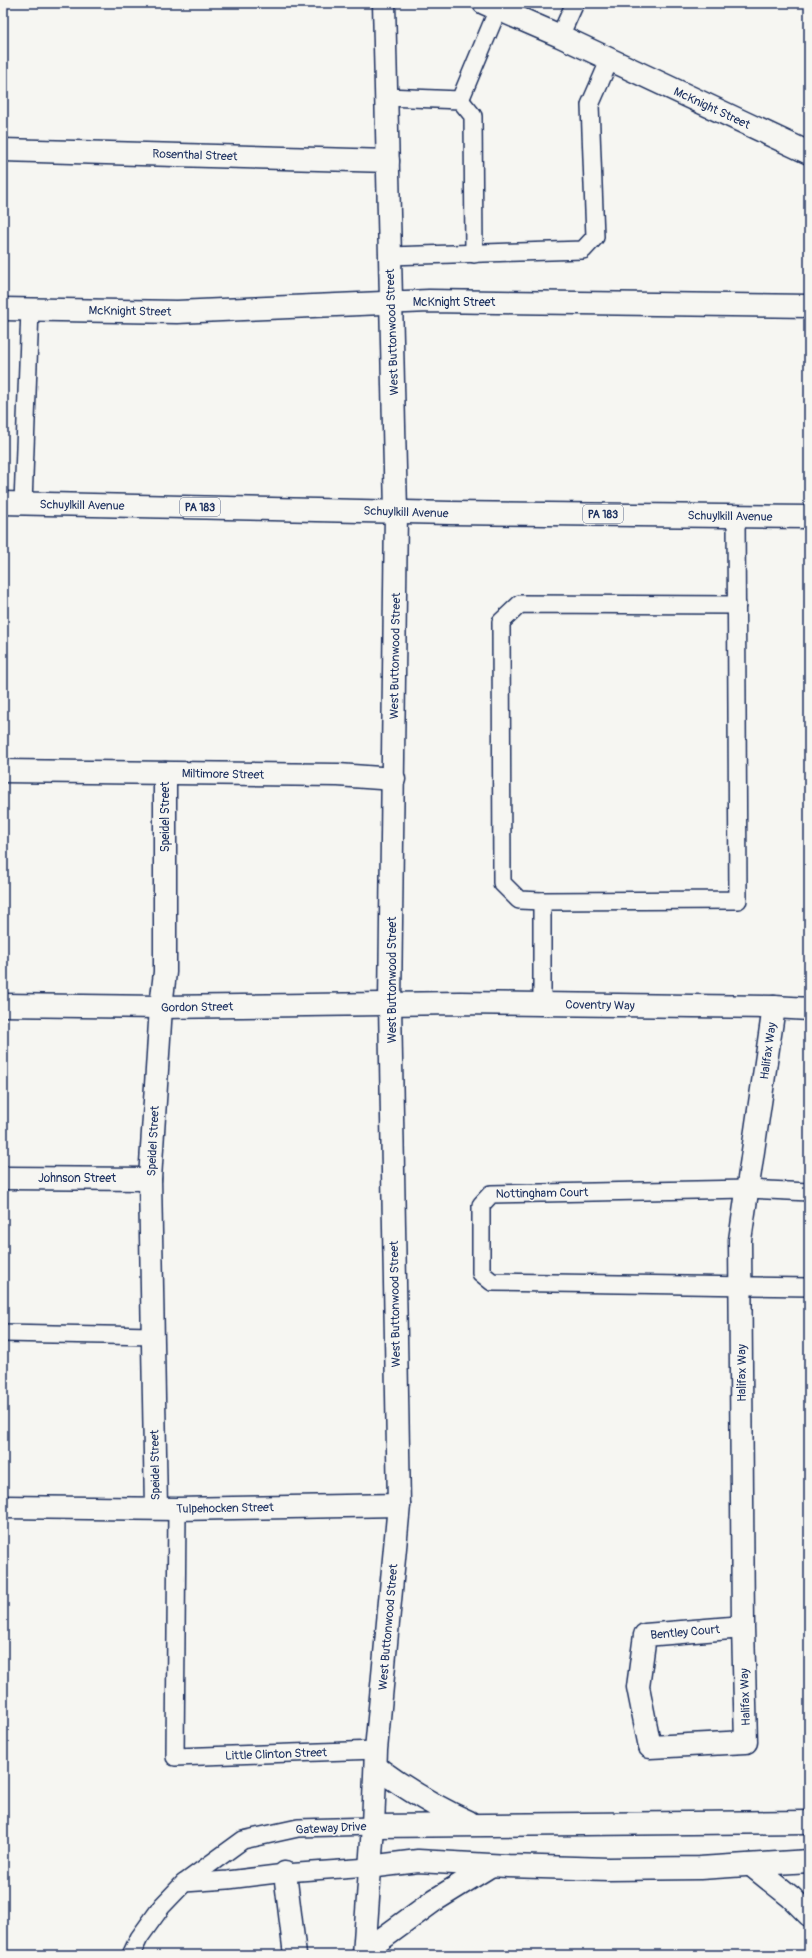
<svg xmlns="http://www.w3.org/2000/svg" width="812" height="1958" font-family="Pangolin,sans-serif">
<rect width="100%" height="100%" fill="#f6f6f2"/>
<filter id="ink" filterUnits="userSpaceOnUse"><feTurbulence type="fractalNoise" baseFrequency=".025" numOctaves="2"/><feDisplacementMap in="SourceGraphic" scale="8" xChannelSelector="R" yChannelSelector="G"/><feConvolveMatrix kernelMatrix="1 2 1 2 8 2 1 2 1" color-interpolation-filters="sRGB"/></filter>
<g filter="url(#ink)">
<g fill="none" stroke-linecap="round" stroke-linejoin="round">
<defs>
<g id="service">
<path d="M560,36L575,3"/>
<path d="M386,97L460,100L473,116L474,254"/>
<path d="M460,100L498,9"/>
<path d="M390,256L583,250L595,237L590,105L610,59"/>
<path d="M23,504L30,309"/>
<path d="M542,901L519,900L502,883L501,622L520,604L737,605"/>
<path d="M542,1004V901L738,900L736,516"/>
<path d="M809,1192L748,1189L491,1194L481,1205V1273L492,1282L809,1287"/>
<path d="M3,1333L154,1336"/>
<path d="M177,1509L175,1757L376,1750"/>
<path d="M184,1883L228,1880L285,1873L369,1867"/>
<path d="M131,1955L139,1938L162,1906L184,1883L243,1840L298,1828L373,1826"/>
</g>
<g id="pedestrian">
<path d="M751,1865L791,1897L809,1915"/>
<path d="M285,1873L295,1955"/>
</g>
<g id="minor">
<path d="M484,3L560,36L809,153"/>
<path d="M3,150L388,161"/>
<path d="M3,309L177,312L429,301L809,306"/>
<path d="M3,771L338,775L394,779"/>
<path d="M3,1005L161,1007L460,1003L774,1007L809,1009"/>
<path d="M3,1178L150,1179"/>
<path d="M3,1507L177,1509L399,1505"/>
<path d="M156,1508L150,1179L161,1007L165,972V773"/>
<path d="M743,1627L645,1635L638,1687L650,1747L746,1742L743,1627L740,1240L774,1007"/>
</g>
<g id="tertiary">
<path d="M376,1767C406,1789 435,1807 469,1822"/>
<path d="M373,1826L809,1822"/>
<path d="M369,1867L418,1861L508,1866L608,1869L700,1868L809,1861"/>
<path d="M364,1952L435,1900L490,1866"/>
<path d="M364,1955L373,1826L376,1750L399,1505L390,1004L396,511L384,3"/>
</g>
<path id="primary" d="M3,503L450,513L809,517"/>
</defs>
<!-- service casing -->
<use href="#service" stroke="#1b2f5e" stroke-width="20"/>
<!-- pedestrian casing -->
<use href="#pedestrian" stroke="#1b2f5e" stroke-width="25"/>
<!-- minor casing -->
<use href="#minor" stroke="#1b2f5e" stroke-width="25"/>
<!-- tertiary casing -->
<use href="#tertiary" stroke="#1b2f5e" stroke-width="25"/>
<!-- primary casing -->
<use href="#primary" stroke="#1b2f5e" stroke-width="25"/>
<!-- service -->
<use href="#service" stroke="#f6f6f2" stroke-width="17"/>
<!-- pedestrian -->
<use href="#pedestrian" stroke="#f6f6f2" stroke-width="22"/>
<!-- minor -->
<use href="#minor" stroke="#f6f6f2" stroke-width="22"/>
<!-- tertiary -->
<use href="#tertiary" stroke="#f6f6f2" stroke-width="22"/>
<!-- primary -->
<use href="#primary" stroke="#f6f6f2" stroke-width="22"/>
</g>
</g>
<g text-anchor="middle" stroke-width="3" stroke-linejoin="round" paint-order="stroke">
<!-- shield labels -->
<g fill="#f6f6f2" stroke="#5d6b8a" stroke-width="1">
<rect x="180" y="498" width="40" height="18" rx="3"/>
<rect x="583" y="505" width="40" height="18" rx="3"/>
</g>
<g font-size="11" font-weight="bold" fill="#1b2f5e">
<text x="200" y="511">PA 183</text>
<text x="603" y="518">PA 183</text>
</g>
<!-- street labels -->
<g font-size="12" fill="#1b2f5e" stroke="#f6f6f2">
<text transform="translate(712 108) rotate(25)" y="4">McKnight Street</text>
<text transform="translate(195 155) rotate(2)" y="4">Rosenthal Street</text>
<text x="454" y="306">McKnight Street</text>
<text transform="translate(130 311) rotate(1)" y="4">McKnight Street</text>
<text transform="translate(392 332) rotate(-92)" y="4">West Buttonwood Street</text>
<text transform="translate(82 505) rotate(1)" y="4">Schuylkill Avenue</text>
<text transform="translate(406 512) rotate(2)" y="4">Schuylkill Avenue</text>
<text transform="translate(730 516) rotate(1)" y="4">Schuylkill Avenue</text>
<text transform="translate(395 656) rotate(-89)" y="4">West Buttonwood Street</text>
<text transform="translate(223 774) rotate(1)" y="4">Miltimore Street</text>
<text transform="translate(165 817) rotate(-90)" y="4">Speidel Street</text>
<text transform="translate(392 980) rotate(-90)" y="4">West Buttonwood Street</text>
<text transform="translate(600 1005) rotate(1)" y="4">Coventry Way</text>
<text transform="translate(197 1007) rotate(-1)" y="4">Gordon Street</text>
<text transform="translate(768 1051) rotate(-82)" y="4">Halifax Way</text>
<text transform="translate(153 1141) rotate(-87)" y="4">Speidel Street</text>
<text x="77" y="1182">Johnson Street</text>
<text transform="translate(542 1193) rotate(-1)" y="4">Nottingham Court</text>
<text transform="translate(395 1304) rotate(-91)" y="4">West Buttonwood Street</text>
<text transform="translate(742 1373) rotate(-90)" y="4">Halifax Way</text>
<text transform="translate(155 1465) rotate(-91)" y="4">Speidel Street</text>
<text transform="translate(225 1508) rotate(-1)" y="4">Tulpehocken Street</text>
<text transform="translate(388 1627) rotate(-85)" y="4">West Buttonwood Street</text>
<text transform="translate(685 1632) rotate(-5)" y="4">Bentley Court</text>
<text transform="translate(745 1697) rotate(-92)" y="4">Halifax Way</text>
<text transform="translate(276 1754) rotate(-2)" y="4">Little Clinton Street</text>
<text transform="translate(331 1828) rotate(-3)" y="4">Gateway Drive</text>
</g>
</g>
<!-- margin -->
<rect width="812" height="1958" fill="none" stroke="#f6f6f2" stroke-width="16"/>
<rect x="8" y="8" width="796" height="1942" fill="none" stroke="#1b2f5e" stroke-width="1.5" filter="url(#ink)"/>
</svg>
